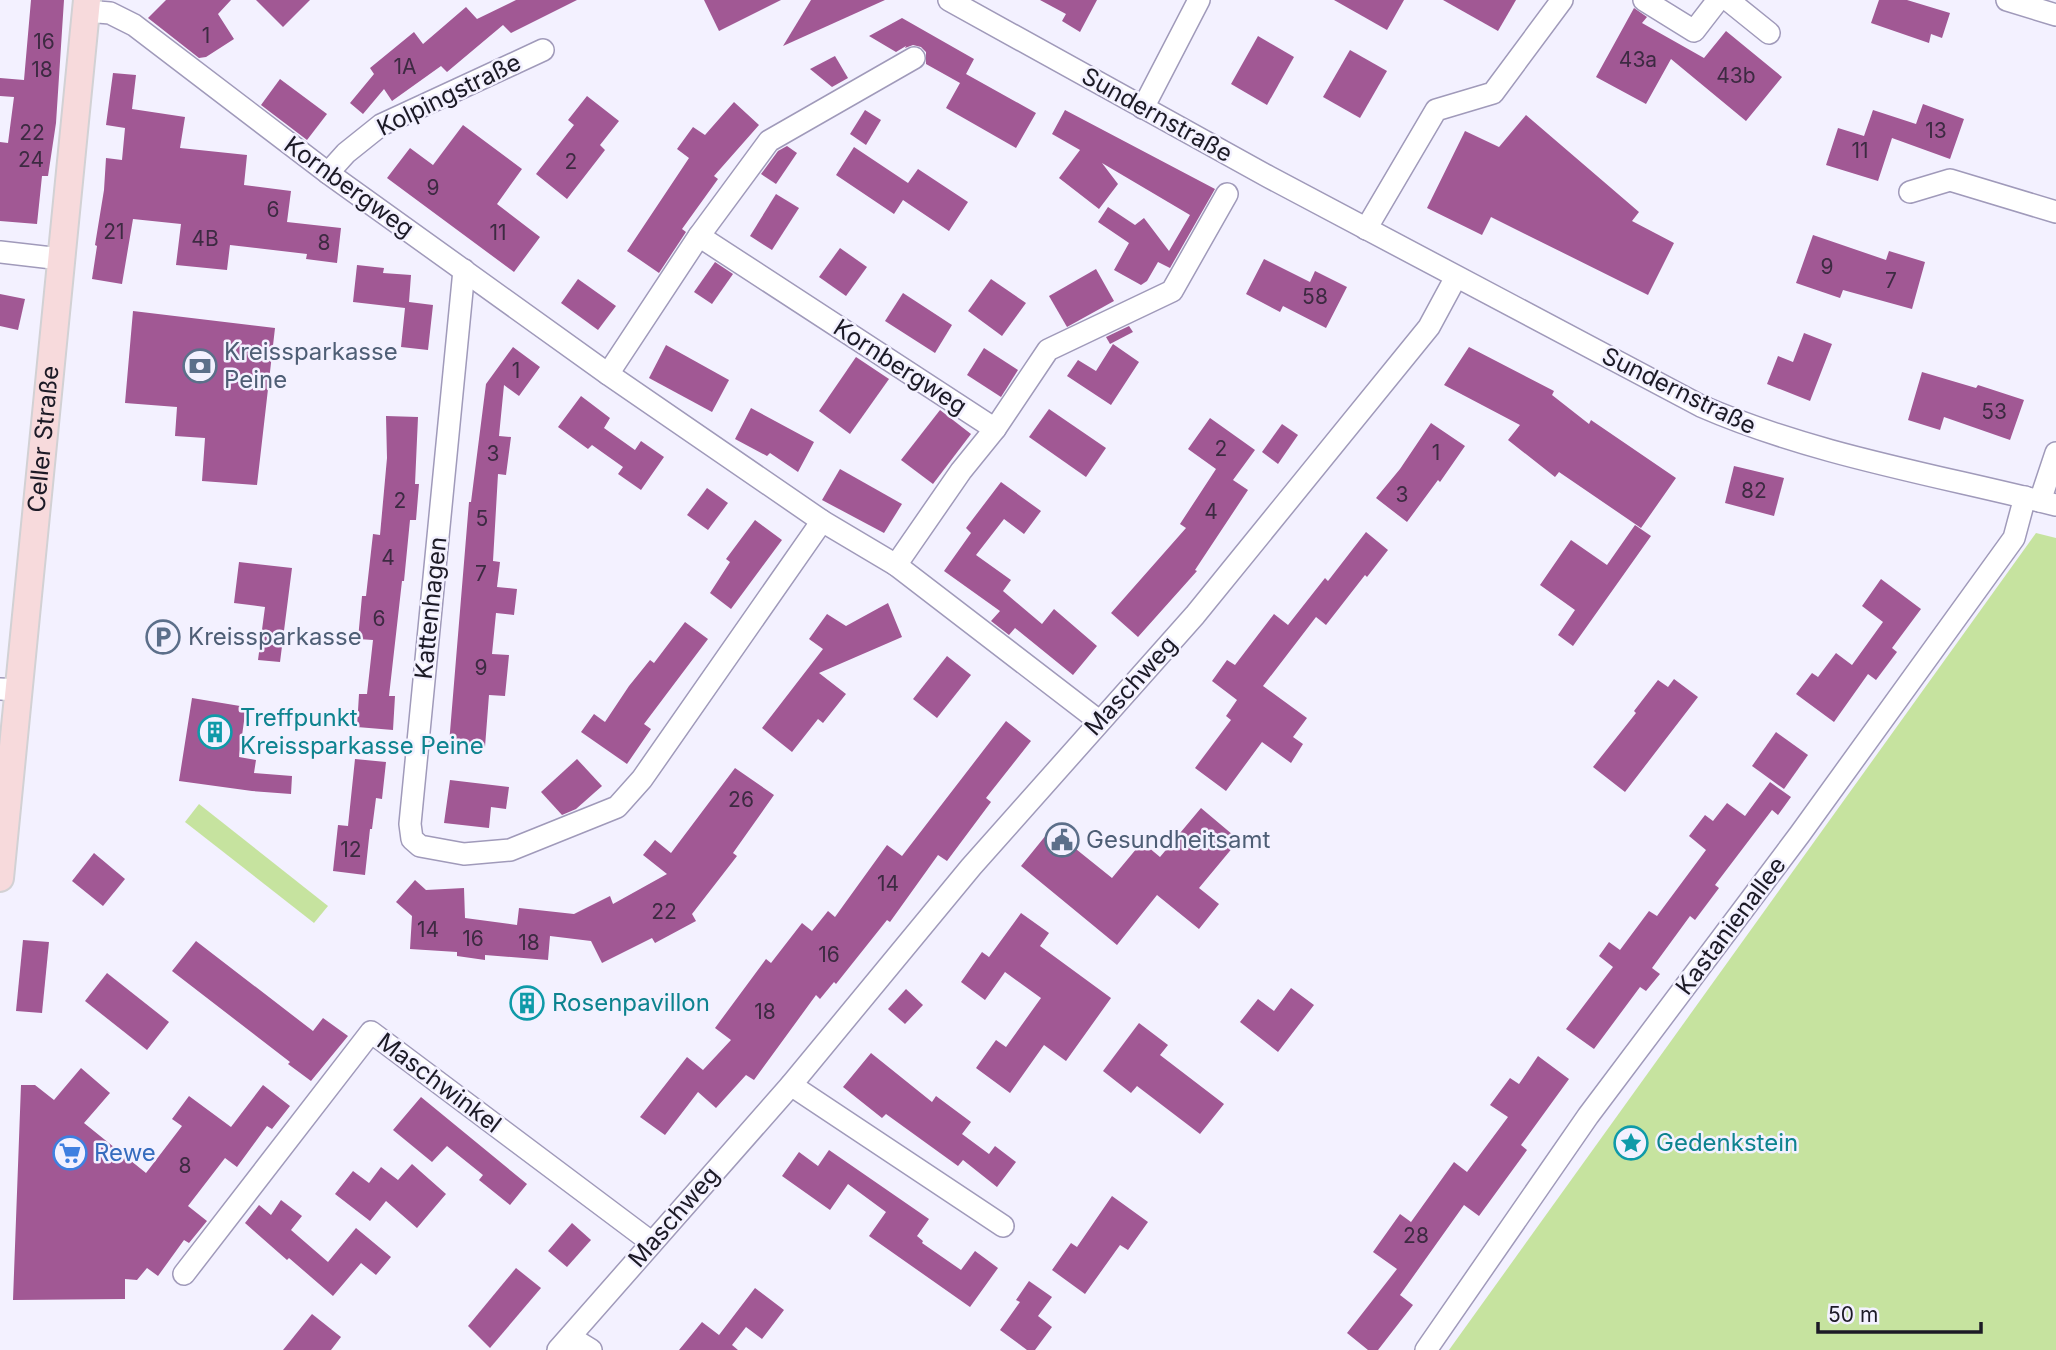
<svg xmlns="http://www.w3.org/2000/svg" width="2056" height="1350" font-family="Inter,sans-serif">
<rect width="100%" height="100%" fill="#f3f1ff"/>
<!-- green -->
<g fill="#c6e39f">
<path d="M2036,533L2056,538V1350H1449Z"/>
<path d="M199,804L328,906L314,923L185,822Z"/>
</g>
<!-- building -->
<g fill="#a15894">
<path d="M31,0H64L56,123L48,176H42L37,224L0,221V142L8,143L14,97L0,96V78L24,80Z"/>
<path d="M166,0H231L218,14L234,39L206,57L199,58L148,18Z"/>
<path d="M256,0H310L283,27Z"/>
<path d="M516,0H577L511,33L503,25L447,72L441,66L392,101L384,89L363,114L350,103L374,74L370,68L414,32L423,44L466,7L477,19Z"/>
<path d="M704,0H781L719,31Z"/>
<path d="M811,0H885L783,46Z"/>
<path d="M1040,0H1097L1080,32L1062,21L1066,14Z"/>
<path d="M1334,0H1404L1387,30Z"/>
<path d="M1443,0H1516L1498,31Z"/>
<path d="M1879,0H1907L1950,13L1942,38L1931,34L1929,43L1871,23Z"/>
<path d="M1634,8L1647,17L1642,23L1704,58L1726,31L1782,77L1746,121L1671,59L1646,104L1596,77Z"/>
<path d="M902,18L974,59L966,74L1036,113L1016,148L946,108L960,83L926,64V52L921,47L913,45L905,48L906,46L896,52L869,36Z"/>
<path d="M1258,36L1294,57L1267,105L1231,84Z"/>
<path d="M1350,50L1387,71L1360,118L1323,97Z"/>
<path d="M835,56L848,78L832,87L810,69Z"/>
<path d="M113,73L136,75L132,109L185,117L180,148L247,155L244,185L291,191L287,222L341,228L337,263L306,259L307,254L230,245L227,270L176,265L181,224L133,219L122,284L92,279L97,246L95,245L104,190L106,158L122,160L125,128L106,125Z"/>
<path d="M280,79L327,114L307,140L261,105Z"/>
<path d="M587,96L619,121L600,145L605,150L567,199L536,174L574,125L568,120Z"/>
<path d="M734,102L759,125L714,176L718,179L682,229L686,232L659,273L627,251L689,158L677,149L693,127L705,135Z"/>
<path d="M1923,104L1964,119L1950,159L1892,138L1878,181L1826,165L1838,128L1864,136L1873,110L1916,124Z"/>
<path d="M865,110L881,120L866,145L850,134Z"/>
<path d="M1065,110L1215,189L1170,268L1158,262L1147,281L1141,285L1114,270L1129,243L1098,222L1108,207L1135,225L1144,218L1169,251L1190,215L1102,163L1118,184L1099,209L1059,178L1080,150L1052,134Z"/>
<path d="M1526,115L1639,212L1632,221L1674,243L1648,295L1491,217L1482,235L1427,208L1465,131L1499,147Z"/>
<path d="M463,125L522,169L497,204L540,237L514,272L387,178L410,148L433,165Z"/>
<path d="M787,146L797,153L776,184L761,174L778,151Z"/>
<path d="M854,147L908,183L918,169L968,202L949,231L903,200L894,214L836,175Z"/>
<path d="M776,194L799,208L772,250L750,236Z"/>
<path d="M1813,235L1886,260L1889,251L1925,262L1912,309L1843,290L1840,298L1796,283Z"/>
<path d="M840,248L867,267L846,296L819,277Z"/>
<path d="M1264,259L1310,282L1315,271L1347,287L1326,328L1283,306L1280,312L1246,294Z"/>
<path d="M715,262L733,274L712,304L694,292Z"/>
<path d="M357,265L384,268L383,273L411,275L409,302L433,305L428,350L401,347L405,308L353,302Z"/>
<path d="M1096,269L1114,301L1067,327L1049,296Z"/>
<path d="M578,279L616,306L598,330L561,303Z"/>
<path d="M991,279L1026,303L1002,336L968,311Z"/>
<path d="M903,293L952,325L935,353L885,321Z"/>
<path d="M0,294L25,299L18,330L0,326Z"/>
<path d="M133,311L275,328L257,485L202,481L205,438L175,436L177,407L125,403Z"/>
<path d="M1129,326L1133,332L1110,344L1106,337Z"/>
<path d="M1804,333L1832,344L1810,401L1767,384L1778,356L1793,362Z"/>
<path d="M1113,344L1139,362L1111,405L1067,376L1078,360L1096,371Z"/>
<path d="M666,345L729,380L712,412L649,378Z"/>
<path d="M513,347L540,367L519,396L504,385L499,436L511,437L506,475L498,474L493,561L500,562L497,587L517,589L514,615L496,613L492,654L509,655L505,696L489,695L485,747L449,744L469,502H471L486,384Z"/>
<path d="M1469,347L1554,391L1552,395L1589,424L1591,420L1676,478L1641,528L1559,472L1555,477L1508,440L1520,425L1444,385Z"/>
<path d="M984,348L1018,370L1001,397L967,375Z"/>
<path d="M856,357L889,379L850,434L819,411Z"/>
<path d="M1922,372L1976,388L1978,385L2024,400L2010,440L1944,417L1940,430L1908,420Z"/>
<path d="M581,396L610,418L604,428L635,450L641,441L664,457L641,490L618,474L623,467L592,445L588,449L558,427Z"/>
<path d="M751,408L814,442L798,472L770,453L767,456L735,439Z"/>
<path d="M1049,409L1106,448L1086,477L1029,437Z"/>
<path d="M940,410L971,434L933,484L901,460Z"/>
<path d="M386,416L418,417L415,484H419L416,520H410L404,581H402L389,696H395L393,730L357,727L359,694H367L373,640L358,639L362,596H366L373,534L380,535L387,458Z"/>
<path d="M1210,418L1255,450L1233,480L1248,490L1195,570L1197,571L1138,637L1111,613L1186,528L1180,524L1216,469L1188,449Z"/>
<path d="M1431,423L1465,446L1440,482L1438,480L1407,522L1376,498L1400,469Z"/>
<path d="M1282,424L1298,435L1278,464L1262,452Z"/>
<path d="M1734,466L1784,478L1774,516L1725,503Z"/>
<path d="M840,469L902,504L884,533L822,500Z"/>
<path d="M1001,482L1041,511L1024,534L1004,519L976,555L1011,580L1003,591L1042,624L1054,609L1097,646L1073,675L1015,628L1009,635L991,621L1000,611L944,571L971,533L966,528Z"/>
<path d="M707,488L728,503L708,530L687,515Z"/>
<path d="M755,520L782,540L731,609L710,593L730,562L726,559Z"/>
<path d="M1635,525L1651,536L1573,646L1558,635L1575,610L1540,585L1571,540L1607,565Z"/>
<path d="M1366,532L1388,550L1367,577L1365,575L1326,625L1316,617L1263,686L1307,718L1293,737L1303,744L1291,763L1262,742L1226,791L1195,768L1231,720L1226,716L1237,700L1212,681L1227,660L1235,665L1274,614L1288,625L1325,578L1328,581Z"/>
<path d="M239,562L292,568L280,662L258,660L265,607L234,603Z"/>
<path d="M1881,579L1921,609L1892,648L1897,652L1876,680L1868,674L1834,722L1796,694L1812,673L1818,677L1836,653L1852,665L1883,622L1862,606Z"/>
<path d="M888,603L902,637L819,673L846,694L823,723L818,719L792,752L762,728L823,649L809,639L827,614L846,626Z"/>
<path d="M685,622L708,639L644,724L651,729L627,764L581,732L594,714L605,722L629,686L650,660L654,663Z"/>
<path d="M947,656L971,675L937,718L913,699Z"/>
<path d="M1674,679L1698,697L1625,792L1593,767L1636,713L1634,711L1658,680L1668,687Z"/>
<path d="M192,698L246,707L239,757L256,760L254,773L292,776L291,794L252,791L179,781Z"/>
<path d="M1006,721L1031,741L986,798L991,802L947,861L938,855L890,922L887,920L836,984L834,982L820,999L816,995L754,1080L746,1075L716,1108L698,1092L665,1135L640,1117L687,1057L703,1070L731,1040L715,1028L766,959L771,963L802,923L812,931L828,911L835,917L887,845L902,856Z"/>
<path d="M1776,732L1808,755L1784,789L1752,766Z"/>
<path d="M355,759L386,762L382,799L376,798L372,829H370L365,875L333,871L338,825L348,826Z"/>
<path d="M577,759L602,786L576,809L562,815L541,792Z"/>
<path d="M735,768L774,795L733,853L737,856L692,914L696,921L655,943L652,938L602,963L591,941L550,936L548,960L485,955V960L457,956V952L410,949L412,916L396,902L415,880L426,890L464,888L465,918L517,925L519,908L574,914L610,896L613,904L667,874L643,855L655,840L671,853Z"/>
<path d="M450,780L509,787L506,809L491,807L489,828L444,823Z"/>
<path d="M1770,782L1791,797L1778,815L1772,810L1715,885L1719,888L1695,920L1690,916L1652,968L1660,974L1646,991L1640,987L1594,1049L1566,1029L1613,967L1599,956L1609,942L1620,950L1649,911L1657,916L1706,850L1689,836L1705,815L1713,821L1727,803L1745,816Z"/>
<path d="M1201,808L1239,840L1199,888L1219,904L1199,929L1157,895L1117,945L1021,866L1051,829L1112,878L1142,842L1160,857Z"/>
<path d="M94,853L125,879L103,906L72,881Z"/>
<path d="M1021,913L1049,933L1040,946L1111,998L1066,1061L1044,1045L1010,1093L976,1068L996,1040L1006,1047L1041,998L1005,972L985,1000L961,982L982,952L989,957Z"/>
<path d="M23,940L49,942L42,1013L16,1011Z"/>
<path d="M196,941L313,1031L323,1018L348,1036L311,1081L288,1064L290,1062L172,971Z"/>
<path d="M107,973L169,1022L147,1050L85,1001Z"/>
<path d="M1291,988L1314,1005L1278,1052L1240,1022L1258,999L1274,1011Z"/>
<path d="M906,989L923,1005L905,1024L888,1009Z"/>
<path d="M1139,1023L1168,1045L1160,1055L1224,1104L1200,1134L1137,1086L1131,1093L1103,1071Z"/>
<path d="M871,1053L932,1102L936,1096L971,1122L962,1134L989,1154L995,1146L1016,1162L997,1187L963,1160L958,1166L886,1114L882,1118L843,1087Z"/>
<path d="M1538,1056L1569,1079L1521,1145L1527,1150L1479,1216L1464,1205L1400,1295L1413,1305L1378,1350H1368L1347,1333L1397,1269L1373,1252L1400,1214L1411,1222L1454,1162L1467,1172L1508,1117L1490,1105L1510,1078L1519,1084Z"/>
<path d="M81,1068L110,1093L84,1123L146,1173L182,1126L172,1119L189,1096L231,1127L263,1085L290,1106L272,1129L267,1126L237,1167L225,1158L188,1206L207,1221L189,1243L184,1240L158,1276L147,1268L137,1280L125,1279V1299L13,1300L21,1085H35L54,1100Z"/>
<path d="M421,1097L527,1184L510,1205L479,1180L483,1175L447,1146L432,1162L393,1130Z"/>
<path d="M829,1150L929,1219L917,1236L923,1241L922,1243L961,1270L975,1251L998,1268L970,1307L869,1236L886,1212L848,1184L830,1210L782,1176L799,1152L818,1166Z"/>
<path d="M412,1164L446,1194L417,1228L386,1201L370,1221L335,1194L353,1171L369,1183L381,1167L398,1180Z"/>
<path d="M1112,1196L1148,1222L1128,1250L1120,1245L1085,1294L1052,1270L1071,1243L1077,1247Z"/>
<path d="M281,1200L302,1216L291,1230L328,1262L356,1228L391,1257L376,1275L361,1263L333,1296L289,1258L287,1260L245,1223L259,1205L271,1215Z"/>
<path d="M572,1223L591,1240L567,1267L548,1251Z"/>
<path d="M516,1268L541,1288L490,1348L468,1326Z"/>
<path d="M1029,1281L1052,1297L1038,1316L1052,1327L1035,1350H1027L1000,1330L1020,1302L1016,1300Z"/>
<path d="M755,1288L784,1310L762,1339L746,1327L732,1345L738,1350H679L702,1322L719,1335Z"/>
<path d="M312,1314L341,1337L331,1350H283Z"/>
</g>
<g fill="none" stroke-linecap="round" stroke-linejoin="round">
<defs>
<g id="minor">
<path d="M949,0L1269,177L1701,406C1814,455 1937,475 2056,505"/>
<path d="M1644,0L1694,31L1718,0"/>
<path d="M1728,0L1769,33"/>
<path d="M2007,0L2056,15"/>
<path d="M86,11L110,13L134,25L328,173L608,374L822,521L896,565L1099,721"/>
<path d="M1143,108L1199,0"/>
<path d="M328,173L346,153L381,125L543,50"/>
<path d="M1910,192L1950,180L2056,212"/>
<path d="M1366,229L1436,110L1493,93L1562,0"/>
<path d="M699,236L769,141L914,58"/>
<path d="M0,252L61,259"/>
<path d="M464,270L410,824L412,839L420,846L464,854L510,850L617,807L642,779L822,521"/>
<path d="M608,374L699,236L995,429L961,471L896,565"/>
<path d="M995,429L1048,350L1172,291L1227,194"/>
<path d="M2040,501L2056,453"/>
<path d="M0,689L19,690"/>
<path d="M791,1085L1003,1226"/>
<path d="M184,1274L371,1032L651,1242"/>
<path d="M570,1337L591,1350"/>
<path d="M558,1350L791,1085L971,867L1195,615L1429,327L1456,277"/>
<path d="M1426,1350L1588,1116L1800,834L2014,538L2025,497"/>
</g>
<g id="major">
<path id="s1" d="M0,878L87,0"/>
</g>
</defs>
<!-- minor casing -->
<use href="#minor" stroke="#a09aba" stroke-width="24"/>
<!-- major casing -->
<use href="#major" stroke="#d2d1d4" stroke-width="30"/>
<!-- minor -->
<use href="#minor" stroke="#fff" stroke-width="21"/>
<!-- major -->
<use href="#major" stroke="#f7dadc" stroke-width="26"/>
</g>
<!-- icons -->
<defs>
<symbol id="bank-ring" viewBox="-11 -11 22 22"><circle r="9.5" fill="#f3f1ff" stroke="#5c6f8a" stroke-width="1.5"/><path d="M-6-4H6V4H-6ZM0-2.3a2.3 2.3 0 1 0 0 4.6a2.3 2.3 0 1 0 0-4.6Z" fill="#5c6f8a"/></symbol>
<symbol id="parking-ring" viewBox="-11 -11 22 22"><circle r="9.5" fill="#f3f1ff" stroke="#5c6f8a" stroke-width="1.5"/><path d="M-3.5-5.5H1a3.5 3.5 0 0 1 0 7H-1V5.5H-3.5ZM-1-3.4V-.6H.8a1.4 1.4 0 0 0 0-2.8Z" fill="#5c6f8a"/></symbol>
<symbol id="building-ring" viewBox="-11 -11 22 22"><circle r="9.5" fill="#f3f1ff" stroke="#0f9aa8" stroke-width="1.5"/><path d="M-4-6H4V6H1V3H-1V6H-4ZM-2.5-4.3h1.7v1.8h-1.7ZM.8-4.3h1.7v1.8H.8ZM-2.5-1h1.7V.8h-1.7ZM.8-1h1.7V.8H.8Z" fill="#0f9aa8"/></symbol>
<symbol id="civic-ring" viewBox="-11 -11 22 22"><circle r="9.5" fill="#f3f1ff" stroke="#5c6f8a" stroke-width="1.5"/><path d="M-.6-6.5H3V-4.5H.6V-3L4-1V1h2V6H-6V1h2V-1L-.6-3ZM-1.2 2.5V6h2.4V2.5Z" fill="#5c6f8a"/></symbol>
<symbol id="sight-ring" viewBox="-11 -11 22 22"><circle r="9.5" fill="#f3f1ff" stroke="#0f9aa8" stroke-width="1.5"/><path d="M0-6L1.8-2.2L6-1.7L2.9 1.2L3.7 5.4L0 3.3L-3.7 5.4L-2.9 1.2L-6-1.7L-1.8-2.2Z" fill="#0f9aa8"/></symbol>
<symbol id="supermarket-ring" viewBox="-11 -11 22 22"><circle r="9.5" fill="#f3f1ff" stroke="#3f7fe0" stroke-width="1.5"/><path d="M-6-5.5h2.5l.6 2H6L4.5 2H-2.5L-4.4-4H-6ZM-1.5 3.2a1.3 1.3 0 1 0 .1 0ZM3 3.2a1.3 1.3 0 1 0 .1 0Z" fill="#3f7fe0"/></symbol>
</defs>
<g fill-rule="evenodd">
<use href="#bank-ring" x="181" y="347" width="38" height="38"/>
<use href="#parking-ring" x="144" y="618" width="38" height="38"/>
<use href="#building-ring" x="196" y="713" width="38" height="38"/>
<use href="#civic-ring" x="1043" y="821" width="38" height="38"/>
<use href="#building-ring" x="508" y="984" width="38" height="38"/>
<use href="#sight-ring" x="1612" y="1124" width="38" height="38"/>
<use href="#supermarket-ring" x="51" y="1134" width="38" height="38"/>
</g>
<g text-anchor="middle" stroke-width="5" stroke-linejoin="round" paint-order="stroke">
<!-- number labels -->
<g font-size="21" fill="#3d2a42">
<text x="206" y="43">1</text>
<text x="44" y="49">16</text>
<text x="1638" y="67">43a</text>
<text x="405" y="74">1A</text>
<text x="42" y="77">18</text>
<text x="1736" y="83">43b</text>
<text x="1936" y="138">13</text>
<text x="32" y="140">22</text>
<text x="1860" y="158">11</text>
<text x="31" y="167">24</text>
<text x="571" y="169">2</text>
<text x="433" y="195">9</text>
<text x="273" y="217">6</text>
<text x="114" y="239">21</text>
<text x="498" y="240">11</text>
<text x="205" y="246">4B</text>
<text x="324" y="250">8</text>
<text x="1827" y="274">9</text>
<text x="1891" y="288">7</text>
<text x="1315" y="304">58</text>
<text x="516" y="378">1</text>
<text x="1994" y="419">53</text>
<text x="1221" y="456">2</text>
<text x="1436" y="460">1</text>
<text x="493" y="461">3</text>
<text x="1754" y="498">82</text>
<text x="1402" y="502">3</text>
<text x="400" y="508">2</text>
<text x="1211" y="519">4</text>
<text x="482" y="526">5</text>
<text x="388" y="565">4</text>
<text x="481" y="581">7</text>
<text x="379" y="626">6</text>
<text x="481" y="675">9</text>
<text x="741" y="807">26</text>
<text x="351" y="857">12</text>
<text x="888" y="891">14</text>
<text x="664" y="919">22</text>
<text x="428" y="937">14</text>
<text x="473" y="946">16</text>
<text x="529" y="950">18</text>
<text x="829" y="962">16</text>
<text x="765" y="1019">18</text>
<text x="185" y="1173">8</text>
<text x="1416" y="1243">28</text>
</g>
<!-- street labels -->
<g font-size="24" fill="#1c1a26" stroke="#f3f1ff">
<text transform="translate(449 95) rotate(-26)" y="8">Kolpingstraße</text>
<text transform="translate(1157 115) rotate(29)" y="8">Sundernstraße</text>
<text transform="translate(349 187) rotate(36)" y="8">Kornbergweg</text>
<text transform="translate(900 367) rotate(33)" y="8">Kornbergweg</text>
<text transform="translate(1679 391) rotate(26)" y="8">Sundernstraße</text>
<text dy="8" stroke="none"><textPath href="#s1" startOffset="441">Celler Straße</textPath></text>
<text transform="translate(431 608) rotate(-84)" y="8">Kattenhagen</text>
<text transform="translate(1131 686) rotate(-48)" y="8">Maschweg</text>
<text transform="translate(1731 926) rotate(-53)" y="8">Kastanienallee</text>
<text transform="translate(439 1083) rotate(37)" y="8">Maschwinkel</text>
<text transform="translate(674 1217) rotate(-49)" y="8">Maschweg</text>
</g>
<!-- service labels -->
<g font-size="24" fill="#4e5e75" stroke="#f3f1ff" text-anchor="start">
<text x="224" y="360">Kreissparkasse<tspan x="224" dy="28">Peine</tspan></text>
<text x="188" y="645">Kreissparkasse</text>
<text x="1086" y="848">Gesundheitsamt</text>
</g>
<!-- culture labels -->
<g font-size="24" fill="#0d838f" stroke="#f3f1ff" text-anchor="start">
<text x="240" y="726">Treffpunkt<tspan x="240" dy="28">Kreissparkasse Peine</tspan></text>
<text x="552" y="1011">Rosenpavillon</text>
<text x="1656" y="1151">Gedenkstein</text>
</g>
<!-- shop labels -->
<g font-size="24" fill="#366cbe" stroke="#f3f1ff" text-anchor="start">
<text x="94" y="1161">Rewe</text>
</g>
</g>
<!-- scale -->
<path d="M1818 1322v10h163v-10" fill="none" stroke="#1c1a26" stroke-width="3.5"/>
<text x="1828" y="1322" font-size="21" fill="#1c1a26" stroke="#f3f1ff" stroke-width="5" paint-order="stroke">50 m</text>
</svg>
